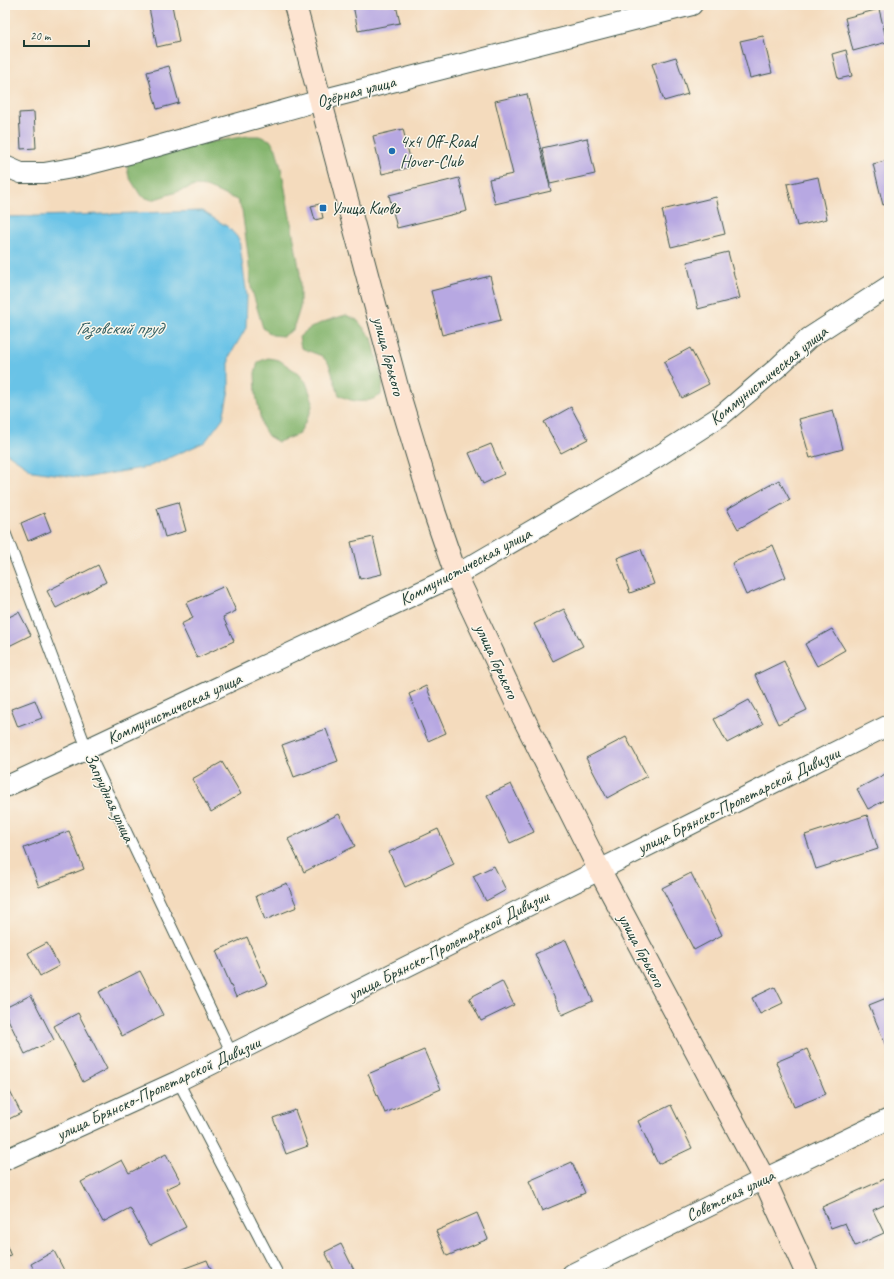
<svg xmlns="http://www.w3.org/2000/svg" width="894" height="1279" font-family="Caveat,sans-serif">
<rect width="100%" height="100%" fill="#fbf7ec"/>
<filter id="ink" filterUnits="userSpaceOnUse"><feTurbulence type="fractalNoise" baseFrequency=".025" numOctaves="2"/><feDisplacementMap in="SourceGraphic" scale="8" xChannelSelector="R" yChannelSelector="G"/><feConvolveMatrix kernelMatrix="1 2 1 2 8 2 1 2 1" color-interpolation-filters="sRGB"/></filter>
<filter id="wash" filterUnits="userSpaceOnUse"><feTurbulence type="fractalNoise" baseFrequency=".012" numOctaves="4" result="noise"/><feDisplacementMap in="SourceGraphic" scale="16" xChannelSelector="R" yChannelSelector="G"/><feGaussianBlur stdDeviation="0.9" result="paint"/><feColorMatrix in="noise" values="0 0 0 0 0 0 0 0 0 0 0 0 0 0 0 0 0 1.4 0 .05"/><feComposite in="paint" operator="in"/></filter>
<g filter="url(#wash)">
<rect width="100%" height="100%" fill="#f4dbbd"/>
<!-- forest -->
<g fill="#85b56e" stroke="#527951">
<path d="M248,136H259L270,140L276,149L282,172L300,273V308L293,330L283,336L272,335L263,328L251,287L248,254L242,210L237,200L206,187L195,186L152,200L141,196L129,177L127,168L129,161L172,148Z"/>
<path d="M346,315L357,320L372,338L383,384L381,395C366,404 354,403 339,395L329,364L322,356L301,348L299,337C312,324 329,320 346,315Z"/>
<path d="M268,358L279,360L298,373L306,382L313,402L310,413L299,434L278,442L268,436L262,426L256,395L255,373L258,362Z"/>
</g>
<!-- water -->
<path fill="#69c3e7" stroke="#44808e" d="M202,211L228,227L239,239L247,296L246,328L229,357V390L223,418L205,442L148,467L84,478L33,471L5,452V217Z"/>
<g id="blocks">
<!-- building -->
<g fill="#b7a8e2">
<path d="M163,5H172L179,42L157,47L149,8Z"/>
<path d="M353,5H396L400,23L358,31Z"/>
<path d="M879,9L887,42L853,51L845,18Z"/>
<path d="M763,36L772,73L750,78L740,41Z"/>
<path d="M846,50L852,76L838,79L832,54Z"/>
<path d="M676,57L688,94L664,101L652,64Z"/>
<path d="M169,66L179,103L157,109L147,72Z"/>
<path d="M527,94L551,191L495,204L489,179L513,174L495,101Z"/>
<path d="M34,112L36,148L21,149L19,113Z"/>
<path d="M403,129L412,167L382,174L373,136Z"/>
<path d="M587,138L595,174L550,184L542,148Z"/>
<path d="M889,160V203L883,205L873,164Z"/>
<path d="M818,177L827,219L797,226L787,184Z"/>
<path d="M459,178L467,211L397,228L389,195Z"/>
<path d="M716,197L725,234L671,247L662,210Z"/>
<path d="M320,204L323,218L315,220L311,206Z"/>
<path d="M728,252L740,298L698,309L687,262Z"/>
<path d="M490,276L501,320L442,335L431,291Z"/>
<path d="M690,348L709,384L682,398L664,362Z"/>
<path d="M571,407L588,439L561,453L544,422Z"/>
<path d="M833,410L843,449L810,458L799,419Z"/>
<path d="M491,444L504,474L483,484L469,453Z"/>
<path d="M779,480L790,500L738,529L727,509Z"/>
<path d="M178,502L186,531L165,537L157,508Z"/>
<path d="M44,513L51,531L28,541L21,523Z"/>
<path d="M373,537L382,574L360,579L351,542Z"/>
<path d="M773,545L786,577L746,595L732,563Z"/>
<path d="M641,549L654,584L630,593L617,558Z"/>
<path d="M98,565L106,582L56,608L47,591Z"/>
<path d="M225,586L236,611L223,617L234,641L197,658L181,624L193,618L186,603Z"/>
<path d="M564,609L583,646L553,661L534,624Z"/>
<path d="M19,612L31,635L5,648V619Z"/>
<path d="M832,629L845,650L817,666L805,644Z"/>
<path d="M784,661L807,710L778,724L755,675Z"/>
<path d="M426,686L446,733L428,741L409,694Z"/>
<path d="M35,700L42,718L18,727L11,709Z"/>
<path d="M749,700L763,724L727,743L714,719Z"/>
<path d="M326,729L338,761L294,777L282,745Z"/>
<path d="M626,737L647,776L607,798L586,758Z"/>
<path d="M222,762L241,794L211,812L192,779Z"/>
<path d="M889,772V798L868,809L857,789Z"/>
<path d="M511,784L534,832L510,843L487,795Z"/>
<path d="M339,814L355,846L304,872L288,839Z"/>
<path d="M867,815L878,849L816,869L805,835Z"/>
<path d="M438,829L454,864L405,887L389,852Z"/>
<path d="M69,831L84,869L39,887L24,848Z"/>
<path d="M494,866L506,890L486,901L473,876Z"/>
<path d="M691,873L722,935L694,950L662,888Z"/>
<path d="M287,883L297,907L265,920L256,896Z"/>
<path d="M247,937L267,984L236,997L216,951Z"/>
<path d="M566,940L593,1001L562,1015L535,954Z"/>
<path d="M47,943L59,966L40,976L28,953Z"/>
<path d="M140,971L163,1015L122,1036L99,992Z"/>
<path d="M502,981L514,1005L481,1021L469,998Z"/>
<path d="M775,987L783,1003L760,1014L752,998Z"/>
<path d="M31,995L54,1040L25,1054L5,1013V1008Z"/>
<path d="M889,997V1053L869,1005Z"/>
<path d="M78,1013L107,1069L83,1082L54,1026Z"/>
<path d="M807,1049L826,1094L794,1107L776,1062Z"/>
<path d="M424,1050L441,1089L385,1113L368,1074Z"/>
<path d="M5,1082L21,1113L5,1121Z"/>
<path d="M671,1105L692,1148L658,1164L638,1121Z"/>
<path d="M295,1110L308,1146L286,1154L273,1118Z"/>
<path d="M166,1154L181,1182L166,1189L186,1227L150,1245L130,1208L103,1222L81,1182L122,1160L129,1173Z"/>
<path d="M572,1162L585,1193L542,1211L529,1181Z"/>
<path d="M889,1177V1203L873,1210L884,1233L855,1246L845,1223L831,1228L822,1207Z"/>
<path d="M477,1213L488,1239L447,1256L436,1231Z"/>
<path d="M5,1242L11,1256L5,1258Z"/>
<path d="M341,1244L356,1274H336L325,1252Z"/>
<path d="M54,1251L66,1274H36L31,1264Z"/>
<path d="M207,1260L213,1274H169Z"/>
</g>
</g>
</g>
<g filter="url(#ink)">
<use href="#blocks" fill-opacity="0" stroke="#3f5549" stroke-width="1"/>
<g fill="none" stroke-linecap="round" stroke-linejoin="round">
<defs>
<g id="lane">
<path d="M5,532L87,749L232,1054"/>
<path d="M178,1081L278,1274"/>
</g>
<g id="street">
<path d="M5,166L21,173H44L78,167L140,151L321,100L692,5"/>
<path d="M5,787L87,749L456,575L654,459L722,415L777,368L809,338L889,286"/>
<path d="M5,1160L178,1081L889,725"/>
<path d="M572,1274L764,1179L889,1119"/>
</g>
<path id="secondary" d="M295,5L400,398L435,514L456,575L523,717L599,869L764,1179L807,1274"/>
</defs>
<!-- lane casing -->
<use href="#lane" stroke="#3f5549" stroke-width="12"/>
<!-- street casing -->
<use href="#street" stroke="#3f5549" stroke-width="22"/>
<!-- secondary casing -->
<use href="#secondary" stroke="#3f5549" stroke-width="24"/>
<!-- lane -->
<use href="#lane" stroke="#fff" stroke-width="10"/>
<!-- street -->
<use href="#street" stroke="#fff" stroke-width="20"/>
<!-- secondary -->
<use href="#secondary" stroke="#fde4d1" stroke-width="22"/>
</g>
</g>
<!-- markers -->
<g fill="#1f6fb2" stroke="#fbf7ec" stroke-width="1.5">
<circle cx="392" cy="151" r="4"/>
<rect x="319" y="204" width="8" height="8" rx="2"/>
</g>
<g text-anchor="middle" stroke-width="3" stroke-linejoin="round" paint-order="stroke">
<!-- street labels -->
<g font-size="17" fill="#1f3d34" stroke="#fbf7ec">
<text transform="translate(356 91) rotate(-15)" y="6">Озёрная улица</text>
<text transform="translate(389 356) rotate(75)" y="6">улица Горького</text>
<text transform="translate(768 375) rotate(-39)" y="6">Коммунистическая улица</text>
<text transform="translate(465 566) rotate(-28)" y="6">Коммунистическая улица</text>
<text transform="translate(497 661) rotate(65)" y="6">улица Горького</text>
<text transform="translate(174 708) rotate(-25)" y="6">Коммунистическая улица</text>
<text transform="translate(110 797) rotate(65)" y="6">Запрудная улица</text>
<text transform="translate(738 800) rotate(-26)" y="6">улица Брянско-Пролетарской Дивизии</text>
<text transform="translate(448 945) rotate(-27)" y="6">улица Брянско-Пролетарской Дивизии</text>
<text transform="translate(642 950) rotate(62)" y="6">улица Горького</text>
<text transform="translate(158 1088) rotate(-25)" y="6">улица Брянско-Пролетарской Дивизии</text>
<text transform="translate(730 1195) rotate(-26)" y="6">Советская улица</text>
</g>
<!-- poi labels -->
<g font-size="17" fill="#1f3d34" stroke="#fbf7ec" text-anchor="start">
<text x="400" y="147">4x4 Off-Road<tspan x="400" dy="20">Hover-Club</tspan></text>
<text x="331" y="214">Улица Киово</text>
</g>
<!-- water labels -->
<g font-size="18" font-style="italic" fill="#325e61" stroke="#fbf7ec">
<text x="119" y="334">Газовский пруд</text>
</g>
</g>
<!-- margin -->
<rect width="894" height="1279" fill="none" stroke="#fbf7ec" stroke-width="20"/>
<!-- scale -->
<path d="M24 40v6h65v-6" fill="none" stroke="#1f3d34" stroke-width="2"/>
<text x="30" y="40" font-size="12" fill="#1f3d34" stroke="#fbf7ec" stroke-width="3" paint-order="stroke">20 m</text>
</svg>
